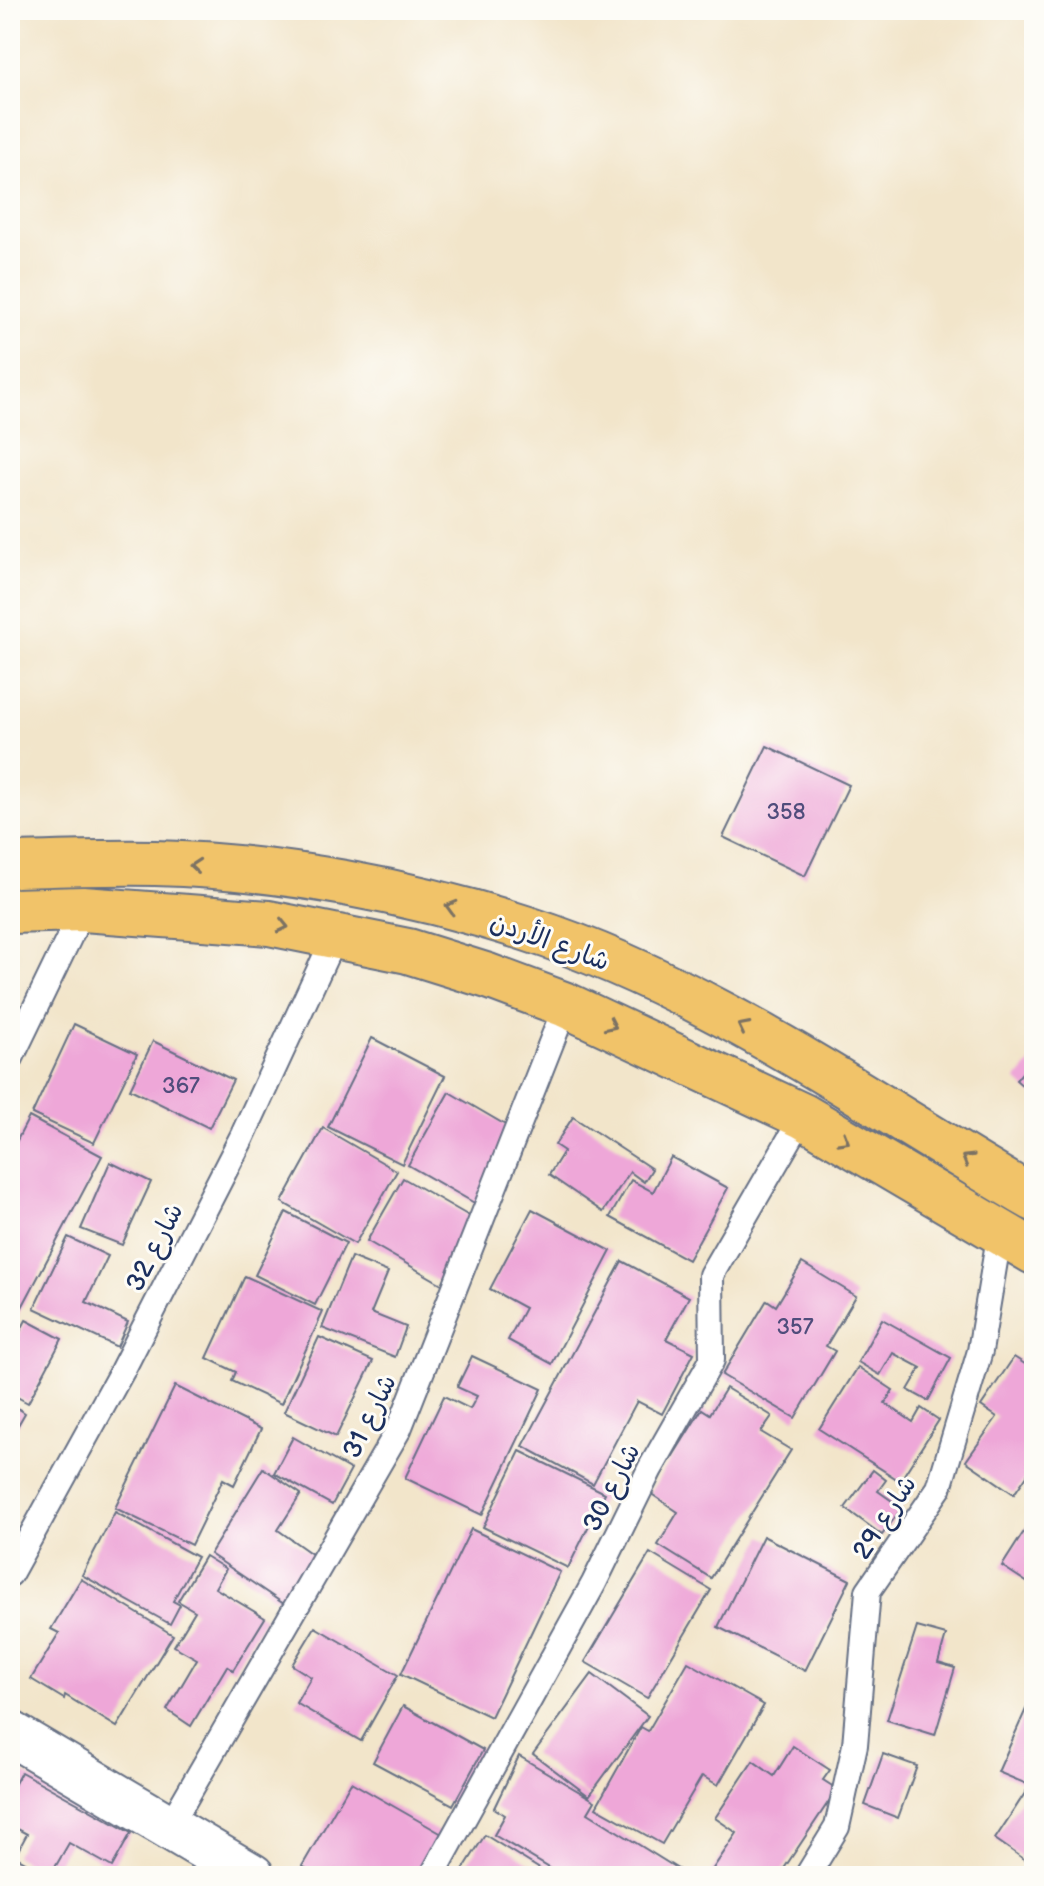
<svg xmlns="http://www.w3.org/2000/svg" width="1044" height="1886" font-family="'Balsamiq Sans','Playpen Sans Arabic',sans-serif">
<rect width="100%" height="100%" fill="#fdfcf7"/>
<filter id="ink" filterUnits="userSpaceOnUse"><feTurbulence type="fractalNoise" baseFrequency=".0125" numOctaves="2"/><feDisplacementMap in="SourceGraphic" scale="16" xChannelSelector="R" yChannelSelector="G"/><feConvolveMatrix kernelMatrix="1 2 1 2 8 2 1 2 1" color-interpolation-filters="sRGB"/></filter>
<filter id="wash" filterUnits="userSpaceOnUse"><feTurbulence type="fractalNoise" baseFrequency=".006" numOctaves="4" result="noise"/><feDisplacementMap in="SourceGraphic" scale="32" xChannelSelector="R" yChannelSelector="G"/><feGaussianBlur stdDeviation="1.8" result="paint"/><feColorMatrix in="noise" values="0 0 0 0 0 0 0 0 0 0 0 0 0 0 0 0 0 1.4 0 .05"/><feComposite in="paint" operator="in"/></filter>
<g filter="url(#wash)">
<rect width="100%" height="100%" fill="#f2e5ca"/>
<g id="blocks">
<!-- building -->
<g fill="#eea7d8">
<path d="M767,746L849,785L805,876L723,837Z"/>
<path d="M74,1024L137,1054L94,1143L32,1114Z"/>
<path d="M372,1038L445,1076L402,1164L328,1127Z"/>
<path d="M153,1041L233,1080L209,1128L130,1089Z"/>
<path d="M1034,1059V1096L1016,1080Z"/>
<path d="M449,1092L526,1137L485,1209L408,1165Z"/>
<path d="M29,1117L102,1156L10,1330V1154Z"/>
<path d="M573,1117L652,1169L644,1182L630,1172L603,1212L549,1175L564,1151L555,1145Z"/>
<path d="M323,1128L397,1171L355,1244L282,1202Z"/>
<path d="M671,1157L728,1188L688,1260L610,1217L631,1180L653,1192Z"/>
<path d="M110,1162L151,1182L122,1245L81,1229Z"/>
<path d="M403,1178L483,1224L447,1287L367,1241Z"/>
<path d="M532,1209L611,1251L552,1364L508,1340L525,1308L490,1289Z"/>
<path d="M286,1212L346,1243L315,1305L255,1275Z"/>
<path d="M68,1237L108,1256L86,1302L128,1322L117,1347L34,1308Z"/>
<path d="M351,1257L388,1272L371,1313L406,1327L395,1357L322,1328Z"/>
<path d="M622,1261L689,1297L666,1339L694,1353L662,1414L637,1401L593,1484L523,1446Z"/>
<path d="M802,1263L856,1296L826,1346L835,1351L795,1418L722,1375L767,1300L776,1306Z"/>
<path d="M245,1276L323,1312L281,1404L232,1381L236,1372L207,1358Z"/>
<path d="M882,1319L951,1358L928,1401L908,1390L921,1368L893,1353L880,1375L858,1362Z"/>
<path d="M26,1320L62,1339L28,1403L10,1393V1351Z"/>
<path d="M319,1337L373,1361L336,1437L284,1412Z"/>
<path d="M472,1356L542,1389L482,1515L405,1478L444,1396L470,1409L477,1396L457,1387Z"/>
<path d="M1014,1357L1034,1370V1465L1014,1494L966,1461L997,1417L981,1406Z"/>
<path d="M858,1367L893,1390L885,1403L913,1422L921,1408L939,1420L900,1481L819,1429Z"/>
<path d="M175,1386L261,1429L234,1485L223,1479L191,1545L115,1508Z"/>
<path d="M726,1388L772,1416L761,1432L791,1450L711,1578L658,1545L678,1512L650,1493L702,1409L710,1414Z"/>
<path d="M10,1403L25,1413L10,1439Z"/>
<path d="M293,1437L351,1470L332,1505L274,1473Z"/>
<path d="M520,1451L605,1493L568,1568L483,1527Z"/>
<path d="M263,1468L301,1494L278,1530L316,1557L284,1604L210,1554Z"/>
<path d="M873,1470L886,1480L878,1491L902,1508L882,1535L845,1508Z"/>
<path d="M115,1512L197,1557L173,1601L180,1605L170,1624L82,1575Z"/>
<path d="M1034,1516V1587L1002,1566Z"/>
<path d="M471,1529L560,1572L491,1717L401,1674Z"/>
<path d="M763,1536L850,1580L805,1671L718,1627Z"/>
<path d="M650,1553L711,1590L647,1698L585,1662Z"/>
<path d="M205,1556L226,1569L215,1588L265,1618L233,1670L227,1666L191,1726L167,1710L197,1659L174,1646L195,1611L178,1601Z"/>
<path d="M81,1579L173,1635L117,1727L65,1695L64,1699L31,1679L59,1633L51,1629Z"/>
<path d="M315,1627L398,1675L361,1741L296,1703L311,1677L292,1665Z"/>
<path d="M917,1627L946,1635L938,1663L955,1668L935,1735L887,1720Z"/>
<path d="M688,1662L764,1705L718,1785L702,1776L662,1844L596,1807L641,1727L648,1731Z"/>
<path d="M592,1674L648,1716L589,1796L533,1754Z"/>
<path d="M403,1706L483,1750L453,1805L373,1762Z"/>
<path d="M1026,1709L1034,1713V1787L998,1772Z"/>
<path d="M793,1746L830,1770L823,1780L837,1789L779,1876H708L737,1833L715,1818L753,1761L774,1776Z"/>
<path d="M883,1754L917,1766L898,1818L865,1805Z"/>
<path d="M519,1756L595,1801L588,1813L689,1876H563L494,1835L505,1815L494,1808Z"/>
<path d="M21,1772L131,1833L112,1867L69,1843L50,1876L15,1856L27,1834L10,1825V1793Z"/>
<path d="M351,1782L442,1834L418,1876H320L302,1866Z"/>
<path d="M1029,1787L1034,1791V1866L995,1839Z"/>
<path d="M485,1835L551,1876H459Z"/>
</g>
</g>
</g>
<g filter="url(#ink)">
<use href="#blocks" fill-opacity="0" stroke="#666f84" stroke-width="2"/>
<g fill="none" stroke-linecap="round" stroke-linejoin="round">
<defs>
<g id="service">
<path d="M10,1060L83,909"/>
<path d="M10,1574L122,1371L242,1137L334,938"/>
<path d="M169,1827L399,1429L566,1005"/>
<path d="M432,1876L594,1583L650,1469L712,1360L711,1275L803,1116"/>
<path d="M807,1876L837,1827L855,1745L868,1591L939,1488L980,1351L1000,1231"/>
</g>
<path id="tertiary" d="M10,1733L252,1876"/>
<g id="trunk">
<path d="M10,865C58,864 107,862 155,863C280,866 410,891 528,929C710,988 870,1104 1034,1199"/>
<path d="M10,911L83,909L269,923L408,951L488,976L566,1005L803,1116L1034,1252"/>
</g>
</defs>
<!-- service casing -->
<use href="#service" stroke="#666f84" stroke-width="28"/>
<!-- tertiary casing -->
<use href="#tertiary" stroke="#666f84" stroke-width="48"/>
<!-- trunk casing -->
<use href="#trunk" stroke="#666f84" stroke-width="48"/>
<!-- service -->
<use href="#service" stroke="#fff" stroke-width="24"/>
<!-- tertiary -->
<use href="#tertiary" stroke="#fff" stroke-width="44"/>
<!-- trunk -->
<use href="#trunk" stroke="#f1c369" stroke-width="44"/>
</g>
<!-- one-way arrows -->
<defs><path id="oneway-chevron" d="M-2-3.5L2.5 0L-2 3.5" fill="none" stroke-width="1.6" stroke-linecap="round" stroke-linejoin="round" transform="scale(2)"/></defs>
<g stroke="#7b7263">
<use href="#oneway-chevron" transform="translate(195 866) rotate(-175)"/>
<use href="#oneway-chevron" transform="translate(451 907) rotate(-164)"/>
<use href="#oneway-chevron" transform="translate(283 926) rotate(13)"/>
<use href="#oneway-chevron" transform="translate(611 1025) rotate(25)"/>
<use href="#oneway-chevron" transform="translate(743 1027) rotate(-153)"/>
<use href="#oneway-chevron" transform="translate(844 1140) rotate(30)"/>
<use href="#oneway-chevron" transform="translate(967 1159) rotate(-149)"/>
</g>
</g>
<g text-anchor="middle" stroke-width="6" stroke-linejoin="round" paint-order="stroke">
<!-- number labels -->
<g font-size="22" fill="#504d7c">
<text x="786" y="819">358</text>
<text x="181" y="1093">367</text>
<text x="795" y="1334">357</text>
</g>
<!-- street labels -->
<g font-size="26" fill="#1b2f5e" stroke="#fdfcf7">
<text transform="translate(550 941) rotate(20)" y="9">شارع الأردن</text>
<text transform="translate(154 1247) rotate(-63)" y="9">شارع 32</text>
<text transform="translate(369 1416) rotate(-64)" y="9">شارع 31</text>
<text transform="translate(611 1487) rotate(-63)" y="9">شارع 30</text>
<text transform="translate(884 1517) rotate(-57)" y="9">شارع 29</text>
</g>
</g>
<!-- margin -->
<rect width="1044" height="1886" fill="none" stroke="#fdfcf7" stroke-width="40"/>
</svg>
